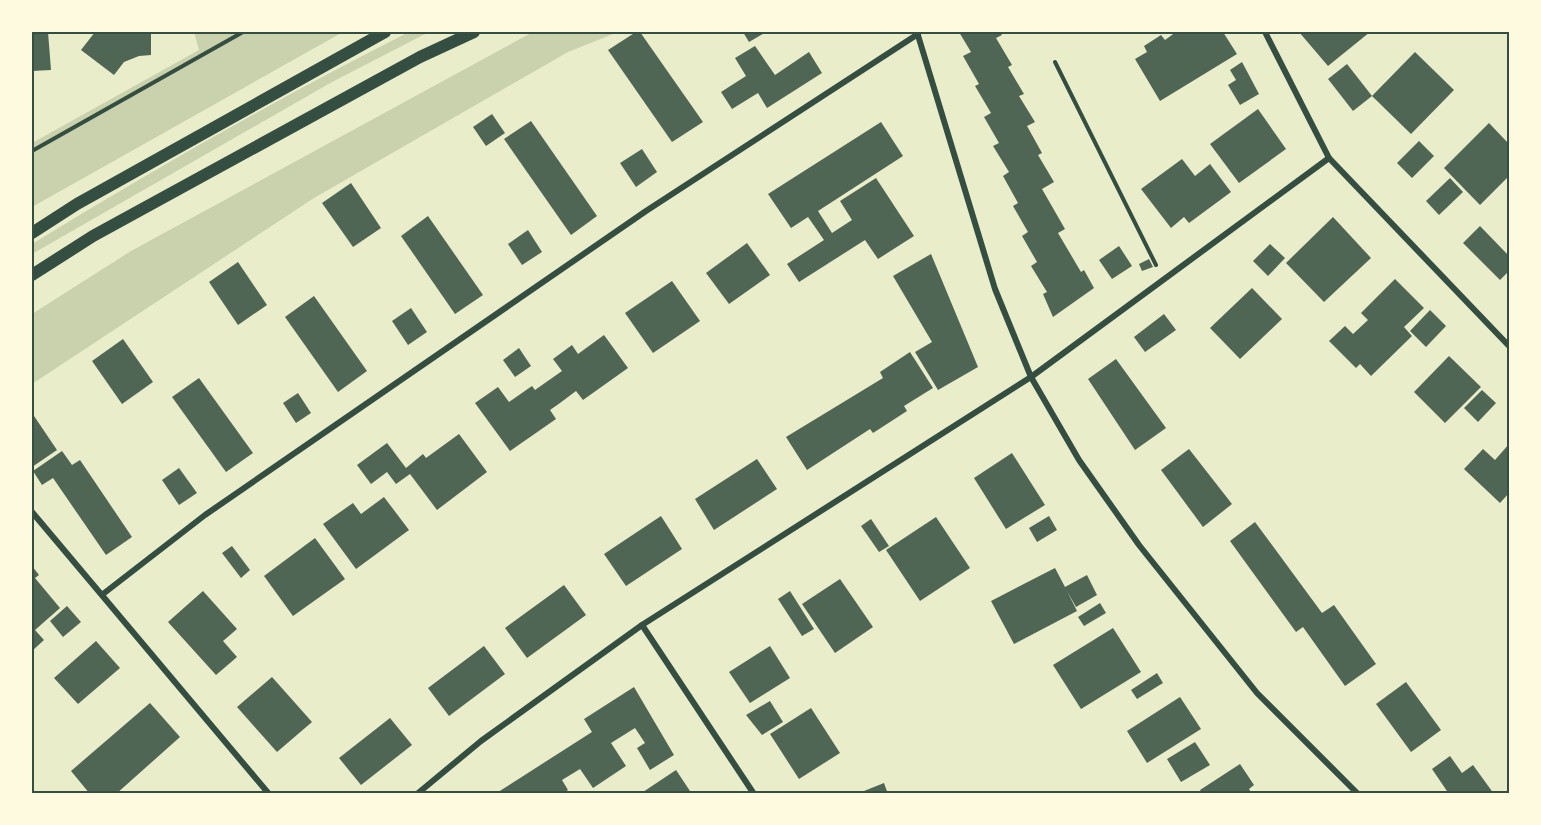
<svg xmlns="http://www.w3.org/2000/svg" width="1541" height="825" font-family="Mulish,sans-serif">
<rect width="100%" height="100%" fill="#e9edc9"/>
<!-- green -->
<g fill="#cad2ad">
<path d="M194,32H343L32,207V143L199,50Z"/>
<path d="M409,32H429L332,82L32,254V244C155,169 280,97 409,32Z"/>
<path d="M618,32L568,52L314,198L32,384V314L131,251L531,33Z"/>
</g>
<!-- building -->
<g fill="#4f6655">
<path d="M32,32H48L51,70L32,71Z"/>
<path d="M95,32H151V55L139,56L124,62L114,75L81,50Z"/>
<path d="M636,32H640L703,122L672,142L608,50Z"/>
<path d="M743,32H766L749,42Z"/>
<path d="M959,32H1000L1002,35L996,38L1012,65L1008,67L1024,94L1019,96L1035,122L1027,126L1042,153L1038,155L1054,182L1042,189L1065,229L1058,233L1081,272L1084,270L1094,288L1053,317L1043,294L1047,292L1031,266L1037,262L1022,236L1028,232L1013,206L1018,203L1003,176L1009,172L993,146L999,143L984,117L991,113L975,86L979,84L963,56L971,52Z"/>
<path d="M1176,32H1223L1237,54L1160,101L1135,59L1147,52L1144,46L1161,35L1165,40Z"/>
<path d="M1299,32H1370L1328,66Z"/>
<path d="M755,46L775,75L809,52L822,73L767,108L758,93L732,109L721,92L746,76L735,58Z"/>
<path d="M1415,52L1454,90L1411,134L1372,96Z"/>
<path d="M1242,62L1259,94L1240,105L1228,85L1236,80L1230,70Z"/>
<path d="M1347,64L1372,96L1353,111L1328,79Z"/>
<path d="M1258,109L1286,149L1239,183L1210,144Z"/>
<path d="M492,114L505,133L486,146L473,127Z"/>
<path d="M531,121L597,216L571,235L504,139Z"/>
<path d="M881,122L903,156L818,211L832,233L852,220L840,201L876,178L914,236L878,259L865,240L799,282L787,264L824,240L808,217L791,228L768,194Z"/>
<path d="M1489,123L1509,144V176L1480,205L1444,168Z"/>
<path d="M1419,141L1434,156L1412,178L1397,163Z"/>
<path d="M642,149L657,172L636,187L620,163Z"/>
<path d="M1182,159L1195,176L1210,164L1231,192L1189,223L1184,217L1171,228L1141,189Z"/>
<path d="M1450,178L1463,192L1439,215L1426,201Z"/>
<path d="M351,183L381,228L353,247L322,203Z"/>
<path d="M428,216L483,295L455,314L401,236Z"/>
<path d="M1333,217L1371,258L1324,302L1286,263Z"/>
<path d="M1480,226L1509,256V271L1500,280L1463,243Z"/>
<path d="M528,230L542,252L522,265L508,244Z"/>
<path d="M747,243L770,275L729,304L706,273Z"/>
<path d="M1270,244L1285,258L1268,276L1253,261Z"/>
<path d="M1119,246L1132,266L1112,279L1099,260Z"/>
<path d="M931,254L978,367L938,390L915,352L932,342L893,276Z"/>
<path d="M1149,259L1153,267L1142,271L1139,264Z"/>
<path d="M238,262L267,305L238,325L209,282Z"/>
<path d="M1395,279L1424,308L1404,327L1412,336L1371,376L1360,364L1356,368L1329,341L1345,326L1353,334L1368,320L1361,313Z"/>
<path d="M672,281L700,321L653,353L625,313Z"/>
<path d="M1252,288L1282,319L1240,359L1210,328Z"/>
<path d="M314,296L367,371L338,392L285,317Z"/>
<path d="M411,308L427,332L408,345L392,321Z"/>
<path d="M1430,310L1446,326L1426,347L1410,331Z"/>
<path d="M1164,314L1176,330L1145,352L1134,337Z"/>
<path d="M604,335L628,368L583,400L576,391L560,403L550,410L556,419L510,451L475,403L498,387L509,402L532,386L535,390L562,371L553,359L572,345L578,354Z"/>
<path d="M123,339L153,382L122,404L92,361Z"/>
<path d="M519,348L531,366L515,377L503,360Z"/>
<path d="M910,352L933,388L904,406L907,411L873,433L870,429L807,470L786,437L883,378L880,372Z"/>
<path d="M1449,356L1481,387L1445,423L1414,392Z"/>
<path d="M1116,359L1166,428L1135,450L1088,379Z"/>
<path d="M199,378L253,453L226,472L172,397Z"/>
<path d="M1482,390L1496,403L1478,422L1464,408Z"/>
<path d="M298,393L311,413L296,423L283,403Z"/>
<path d="M32,413L57,450L32,467Z"/>
<path d="M459,434L487,472L437,510L410,474L396,484L387,472L371,484L357,465L387,443L406,468L423,454L426,458Z"/>
<path d="M1509,444V493L1500,503L1464,469L1483,449L1495,460Z"/>
<path d="M1189,449L1232,504L1203,527L1161,470Z"/>
<path d="M62,451L72,465L80,460L132,537L106,555L53,478L42,485L33,471Z"/>
<path d="M1012,453L1045,505L1006,529L974,478Z"/>
<path d="M757,459L777,489L714,530L695,499Z"/>
<path d="M179,468L197,493L179,505L162,480Z"/>
<path d="M384,497L409,530L356,569L323,524L353,503L361,514Z"/>
<path d="M661,516L682,549L626,586L604,554Z"/>
<path d="M1049,516L1057,530L1037,542L1029,528Z"/>
<path d="M936,517L970,568L920,601L886,550Z"/>
<path d="M871,519L889,546L879,552L861,526Z"/>
<path d="M1255,522L1322,613L1334,605L1376,664L1345,686L1303,627L1296,632L1230,541Z"/>
<path d="M315,538L345,579L293,616L264,576Z"/>
<path d="M232,546L250,570L241,578L222,553Z"/>
<path d="M32,566L39,575L35,578L60,608L35,630L44,640L32,651Z"/>
<path d="M1055,568L1065,587L1087,575L1097,595L1076,607L1067,591L1077,611L1014,644L991,601Z"/>
<path d="M840,579L873,627L835,653L802,604Z"/>
<path d="M564,585L586,615L527,658L505,628Z"/>
<path d="M203,591L237,629L223,641L237,657L216,675L168,622Z"/>
<path d="M790,591L814,629L802,636L778,599Z"/>
<path d="M1100,603L1106,613L1084,626L1078,617Z"/>
<path d="M67,606L81,622L63,637L50,621Z"/>
<path d="M1113,628L1141,672L1081,709L1053,665Z"/>
<path d="M96,641L120,668L78,704L54,678Z"/>
<path d="M484,646L505,674L449,716L428,688Z"/>
<path d="M770,646L790,678L750,703L729,672Z"/>
<path d="M1157,673L1163,683L1137,699L1131,690Z"/>
<path d="M272,677L312,722L277,752L237,707Z"/>
<path d="M1406,682L1441,730L1411,752L1376,704Z"/>
<path d="M634,687L674,755L650,770L637,748L645,743L635,728L611,743L626,766L593,788L580,769L562,780L568,790L562,794H495L592,732L584,719Z"/>
<path d="M1180,697L1201,729L1147,763L1127,731Z"/>
<path d="M770,701L783,722L762,735L746,715Z"/>
<path d="M150,703L180,737L116,794H90L71,771Z"/>
<path d="M811,708L840,753L799,779L770,734Z"/>
<path d="M390,718L412,745L361,785L339,758Z"/>
<path d="M1195,742L1210,765L1181,782L1167,759Z"/>
<path d="M1450,756L1462,773L1473,765L1494,794H1449L1432,769Z"/>
<path d="M1240,764L1254,785L1249,789L1252,794H1202L1200,790Z"/>
<path d="M676,770L692,794H640Z"/>
<path d="M884,783L888,794H859V793Z"/>
</g>
<g fill="none" stroke-linecap="round" stroke-linejoin="round">
<!-- path -->
<g stroke="#344e41" stroke-width="4">
<path d="M1055,62L1156,265"/>
<path d="M32,151L243,32"/>
</g>
<!-- minor -->
<g stroke="#344e41" stroke-width="6">
<path d="M917,32L995,289L1031,377L1079,460L1139,545L1257,693L1358,794"/>
<path d="M1265,32L1329,158L1510,347"/>
<path d="M32,512L269,794"/>
<path d="M103,594L205,515L646,211L918,34"/>
<path d="M642,625L754,794"/>
<path d="M417,794L481,741L642,625L1031,377L1329,158"/>
</g>
<!-- secondary -->
<g stroke="#344e41" stroke-width="12">
<path d="M32,233L77,204L385,32"/>
<path d="M32,275L93,236L420,57L474,32"/>
</g>
</g>
<!-- border -->
<rect width="1541" height="825" fill="none" stroke="#fefae0" stroke-width="66"/>
<rect x="33" y="33" width="1475" height="759" fill="none" stroke="#344e41" stroke-width="2"/>
</svg>
